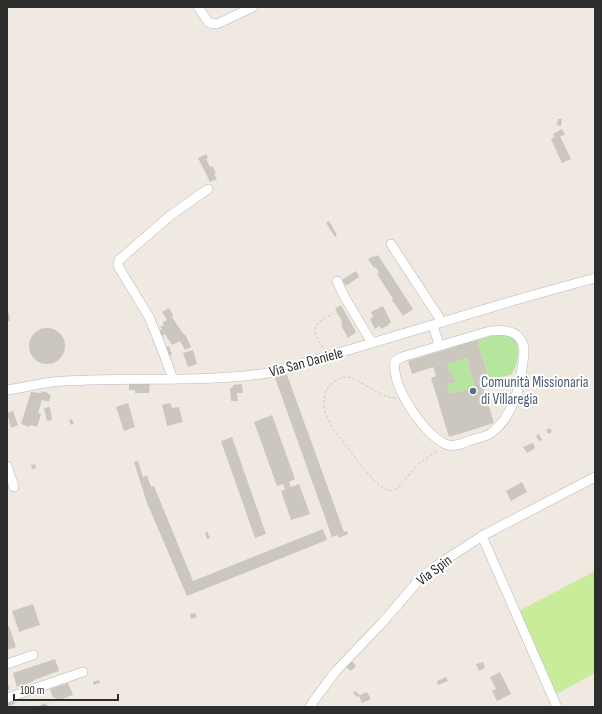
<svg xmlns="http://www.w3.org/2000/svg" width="602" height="714" font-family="'Sofia Sans Condensed',sans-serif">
<rect width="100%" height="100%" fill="#efe9e1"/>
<!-- green -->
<g fill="#b6e59e">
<path d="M496,335L511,336L517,341C519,354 518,363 512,374L490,381L477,340Z"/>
<path d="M467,358L475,387L450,394L447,384L456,381L453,372L450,373L447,364Z"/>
</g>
<!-- pitch -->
<path fill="#c9ec9a" d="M595,571V673L553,696L542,662L517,612Z"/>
<!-- building -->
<g fill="#cbc7bf" fill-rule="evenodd">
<path d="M558,119H562L561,126L557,125Z"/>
<path d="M562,129L565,135L560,136L571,159L562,163L551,139L555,137L553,134Z"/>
<path d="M206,154L208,158L206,159L210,167L212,166L216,173L214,174L217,179L210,182L198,158Z"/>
<path d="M329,221L337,235L335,237L326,223Z"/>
<path d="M378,255L413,309L403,316L392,300L393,299L377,274L379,272L375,267L374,268L368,259L374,256L375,257Z"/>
<path d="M356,271L359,277L346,286L342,280Z"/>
<path d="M341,305L356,332L348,338L341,325H342L341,322L342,321L335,309Z"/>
<path d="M383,306L391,322L387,326L381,329L380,326L375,329L370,319L373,317L371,312Z"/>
<path d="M169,308L173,315L172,317L182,332L186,336L191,347L185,350L180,341L172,345L165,334L161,337L157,331L162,329L160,327L164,325L162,323L167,320L162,312Z"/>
<path d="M7,313H9L10,321H7Z"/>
<circle cx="47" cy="346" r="18"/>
<path d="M477,340L491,385L483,387L494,423L449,437L431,378L436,376L433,367L412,374L408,361ZM467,358L475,387L450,394L447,384L456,382L453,372L450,373L447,364Z"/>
<path d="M169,346L172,355L168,356L164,348Z"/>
<path d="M193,350L197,364L188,367L183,353Z"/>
<path d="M286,372L344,532L347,531L348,534L339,538L338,535L332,537L274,375Z"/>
<path d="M129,383H150L149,393H135V390H129Z"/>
<path d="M242,384L243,393H237L238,401H231L230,388L233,387V385Z"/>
<path d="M41,391L48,393V394L51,395L49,402L42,400L38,413L41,414L37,427L30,425L29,427L21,424L31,392L41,393Z"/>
<path d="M128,403L135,427L124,431L116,407Z"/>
<path d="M170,403L172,408L179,407L183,422L167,426L162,405Z"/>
<path d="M50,407L52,420L47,421L44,408Z"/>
<path d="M13,411L18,425L11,428L7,413Z"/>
<path d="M272,415L295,479L289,482L291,487L299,484L310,514L291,520L281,491L285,489L283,484L277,486L254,422Z"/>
<path d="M72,419L74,424L71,425L69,420Z"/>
<circle cx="549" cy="431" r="2.5"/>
<path d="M539,434L542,440L539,441L536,436Z"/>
<path d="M232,437L266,534L255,538L221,441Z"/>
<path d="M533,443L535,448L527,453L523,447Z"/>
<path d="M138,461L143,477L147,475L151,487L154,486L193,581L323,529L327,540L187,596L147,503L134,462Z"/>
<path d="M35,464L36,468L32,469L31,465Z"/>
<path d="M522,482L527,492L511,501L506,491Z"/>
<path d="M207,531L210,538L207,539L205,533Z"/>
<path d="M33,604L40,625L19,632L12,611Z"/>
<path d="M195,613L197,617L191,619L190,614Z"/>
<path d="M7,626H9L16,647L7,650Z"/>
<path d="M55,659L59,671L34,680V681L17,687L13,673Z"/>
<path d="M352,661L356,666L351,671L346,667Z"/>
<path d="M483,662L485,668L479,671L476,664Z"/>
<path d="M500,672L511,694L497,701L492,691L496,689L490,677Z"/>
<path d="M446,677L448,681L438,685L437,681Z"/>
<path d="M99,680L100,683L93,685V682Z"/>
<path d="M7,681L10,689L7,691Z"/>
<path d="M68,683L73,695L57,701L55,697L53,698L50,689Z"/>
<path d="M355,691L360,695L367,692L371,699L362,703L359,696L357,697L353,693Z"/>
<path d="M13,698L15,704L7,707V700Z"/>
<path d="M46,703L48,707H35Z"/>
</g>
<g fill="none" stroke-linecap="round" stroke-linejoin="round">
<defs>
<g id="minor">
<path d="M198,7L209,23L217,24L253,7"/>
<path d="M391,244L442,322"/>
<path d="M337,281L344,296L372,343"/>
<path d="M433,325L439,345"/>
<path d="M490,331C503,330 515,329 522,342C526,349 523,361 522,369C519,392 511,418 491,433C486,437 477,438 471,440C464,443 455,447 448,445C436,441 425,428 418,419C407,404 392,380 395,361L402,357Z"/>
<path d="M173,379L160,344L149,317L118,266L119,260L171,215L208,189"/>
<path d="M7,390C22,388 37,384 52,382C126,376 201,384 275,372L526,297L595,278"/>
<path d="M7,466L14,487"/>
<path d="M482,536L557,707"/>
<path d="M7,664L33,655"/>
<path d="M7,698L83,672"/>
<path d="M310,707L315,699L336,671L382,623L419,580L433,568L482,536L595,477"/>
</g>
</defs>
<!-- minor casing -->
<use href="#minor" stroke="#b4b7c1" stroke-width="10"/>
<!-- path -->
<g stroke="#c9c9c9" stroke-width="1" stroke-dasharray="3 2" stroke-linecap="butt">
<path d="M323,348C310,327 312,325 334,313"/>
<path d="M396,398C378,398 357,375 343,377C339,378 333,382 330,385C320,395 324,413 330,424C334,431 340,437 345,444C358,461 369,479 388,491L397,489L419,463L438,450"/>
</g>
<!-- minor -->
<use href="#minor" stroke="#fff" stroke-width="9"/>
</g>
<!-- markers -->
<circle fill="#5c6f8a" stroke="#fff" stroke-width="1.5" cx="473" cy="391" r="4"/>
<g text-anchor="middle" stroke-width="4" stroke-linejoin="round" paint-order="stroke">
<!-- street labels -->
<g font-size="15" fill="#2e2e2e" stroke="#fff">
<text transform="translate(306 362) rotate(-15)" y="5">Via San Daniele</text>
<text transform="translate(434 570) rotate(-37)" y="5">Via Spin</text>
</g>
<!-- service labels -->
<g font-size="15" fill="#4e5e75" stroke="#fff" text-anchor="start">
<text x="481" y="387">Comunità Missionaria<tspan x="481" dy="17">di Villaregia</tspan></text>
</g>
</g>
<!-- border -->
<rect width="602" height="714" fill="none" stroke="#2e2e2e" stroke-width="16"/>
<!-- scale -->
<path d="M14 694v6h104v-6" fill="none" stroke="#2e2e2e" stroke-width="2"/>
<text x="20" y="694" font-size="12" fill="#2e2e2e" stroke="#ffffff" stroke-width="3" paint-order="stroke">100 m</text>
</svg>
